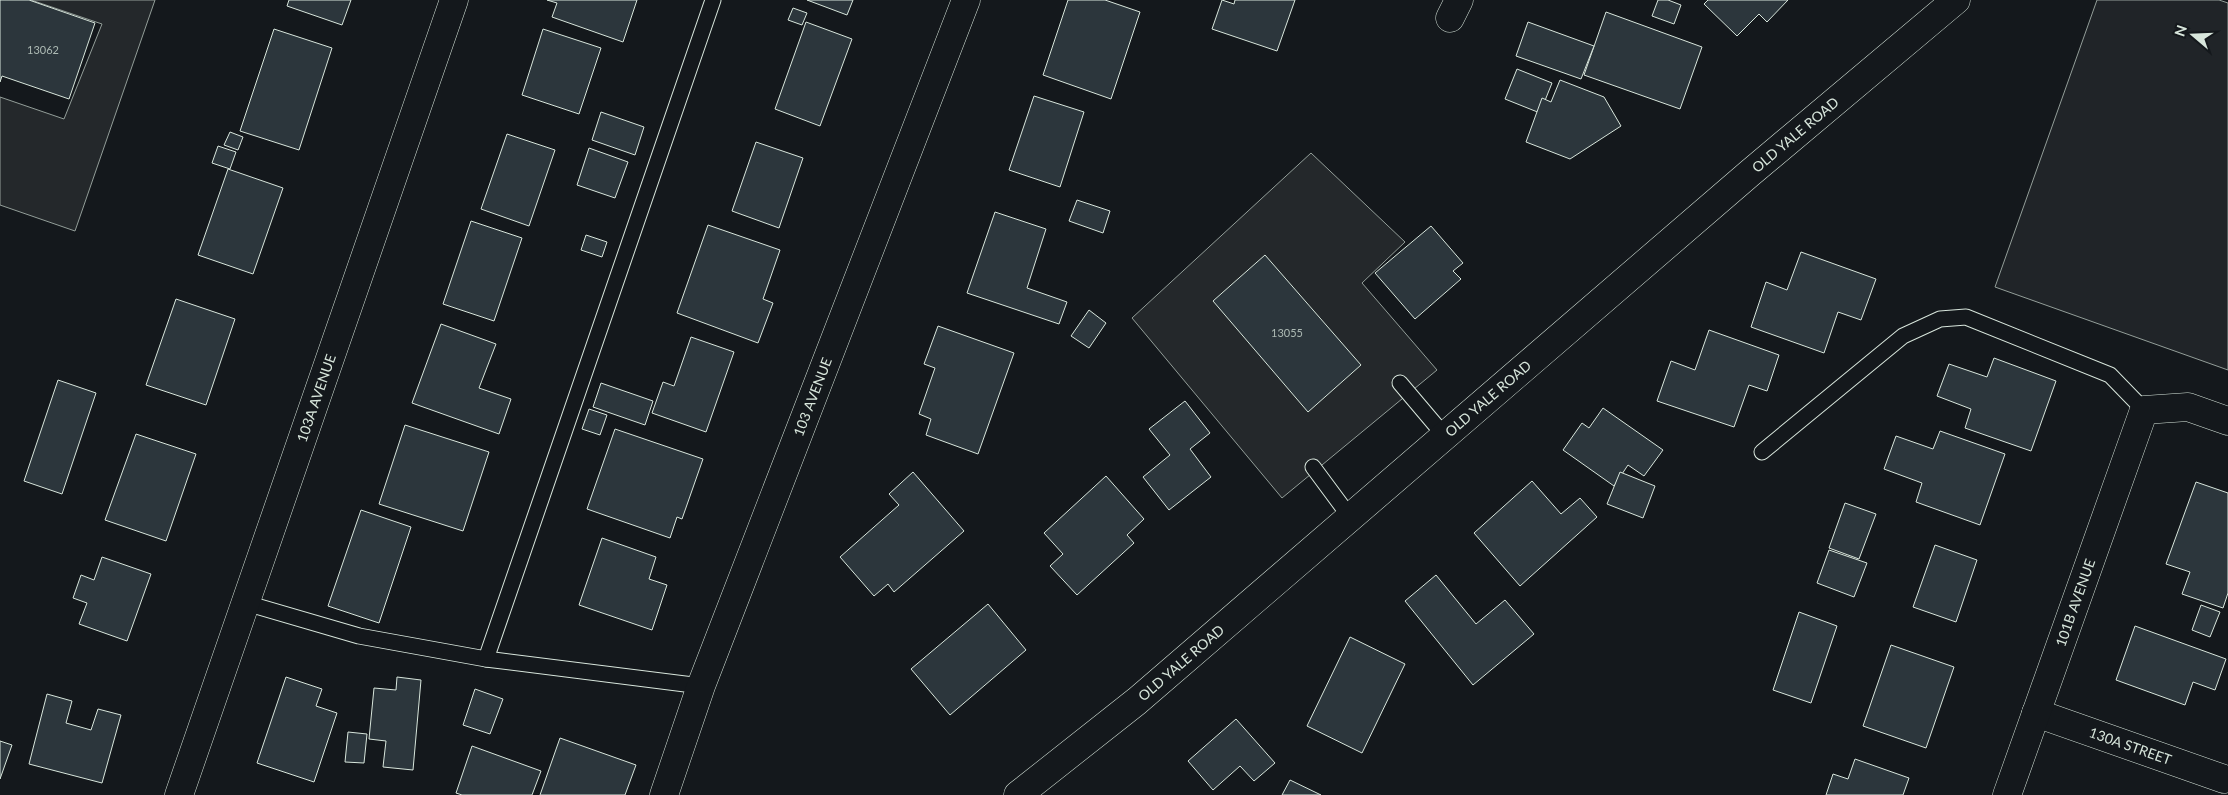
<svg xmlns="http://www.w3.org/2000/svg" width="2228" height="795" font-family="Lato,sans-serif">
<rect width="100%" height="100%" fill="#14181c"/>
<!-- green -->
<path fill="#202428" stroke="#939e99" d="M2097,0H2219L2228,3V370L1995,287Z"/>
<!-- parking -->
<g fill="#24282b" stroke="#939e99">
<path d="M31,0H155L75,231L0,205V97L64,119L102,24Z"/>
<path d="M1311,153L1405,242L1362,283L1437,370L1282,498L1132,318Z"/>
</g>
<!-- building -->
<g fill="#2c363c" stroke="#d8e6dc">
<path d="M0,0H29L95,23L69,99L2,76L0,82Z"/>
<path d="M289,0H351L342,25L287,6Z"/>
<path d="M547,0H637L623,42L552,17L557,3Z"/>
<path d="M807,0H853L847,15Z"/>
<path d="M1068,0H1105L1140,12L1111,99L1043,75Z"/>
<path d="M1222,0L1234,4L1235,0H1295L1277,51L1212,29Z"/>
<path d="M1658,0H1668L1681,5L1674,24L1652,16Z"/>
<path d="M1708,0H1788L1767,22L1759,14L1737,36L1704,4Z"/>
<path d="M793,8L807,13L802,25L788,20Z"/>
<path d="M1606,12L1702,47L1680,109L1584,75Z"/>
<path d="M806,22L852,39L820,126L775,109Z"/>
<path d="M1528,22L1594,46L1581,79L1516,56Z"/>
<path d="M274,29L332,48L299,150L240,131Z"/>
<path d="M543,29L601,48L579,114L522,95Z"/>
<path d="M1517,69L1552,83L1540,113L1505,99Z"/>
<path d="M1560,80L1604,97L1621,126L1570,159L1526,142L1542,98L1551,102Z"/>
<path d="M1034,96L1084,112L1060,187L1009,170Z"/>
<path d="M601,112L644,127L635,155L592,140Z"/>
<path d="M230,132L243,137L238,150L224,145Z"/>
<path d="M507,134L555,150L529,226L481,209Z"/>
<path d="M756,142L803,158L779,228L732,211Z"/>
<path d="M218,146L236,152L230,169L212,163Z"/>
<path d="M589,148L628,162L615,198L577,185Z"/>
<path d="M228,169L283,188L253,274L198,255Z"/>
<path d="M1077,200L1110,211L1103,233L1069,221Z"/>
<path d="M995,212L1046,229L1027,288L1067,302L1059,324L967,293Z"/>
<path d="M471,221L522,238L494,321L443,304Z"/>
<path d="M708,225L780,250L763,299L773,303L758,343L677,313Z"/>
<path d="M1431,226L1463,263L1453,271L1461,279L1415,319L1375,273Z"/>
<path d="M586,235L607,242L602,257L581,250Z"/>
<path d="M1801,252L1876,279L1861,320L1838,312L1824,353L1751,327L1766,282L1787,290Z"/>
<path d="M1265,255L1361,365L1308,412L1213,301Z"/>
<path d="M176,299L235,319L206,405L146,385Z"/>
<path d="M1089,310L1106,323L1089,348L1071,336Z"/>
<path d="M441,324L496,344L479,388L511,399L499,434L412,403Z"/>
<path d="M938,326L1014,353L978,454L926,435L931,419L919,414L935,368L924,364Z"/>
<path d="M1709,330L1779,355L1767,391L1749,385L1734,427L1657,401L1671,361L1695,370Z"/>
<path d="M691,337L734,352L706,432L652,413L663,382L674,386Z"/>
<path d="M1994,358L2056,381L2031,451L1965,428L1971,409L1937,396L1949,364L1987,377Z"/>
<path d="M58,380L96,393L62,494L24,481Z"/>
<path d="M601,383L653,401L645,425L593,407Z"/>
<path d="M1185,401L1210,433L1190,449L1211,477L1169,510L1143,477L1170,455L1149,429Z"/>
<path d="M1603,408L1663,450L1644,476L1628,465L1614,486L1563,450L1582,423L1589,428Z"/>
<path d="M589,409L607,415L600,435L582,429Z"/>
<path d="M405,425L489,452L463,531L379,504Z"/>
<path d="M615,429L703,459L682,519L677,517L670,538L587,509Z"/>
<path d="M1940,431L2005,454L1980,525L1916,502L1922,483L1884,469L1896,436L1933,449Z"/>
<path d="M136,434L196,454L166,541L105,520Z"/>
<path d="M913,472L964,531L894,592L888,584L874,596L840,557L899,505L889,494Z"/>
<path d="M1620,472L1655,486L1643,518L1607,504Z"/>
<path d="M1106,476L1144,519L1127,535L1134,543L1077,595L1050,566L1063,554L1044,533Z"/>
<path d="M1532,481L1561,514L1580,498L1597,517L1520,586L1474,533Z"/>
<path d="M2196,482L2228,493V593L2223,608L2182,594L2190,572L2166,564Z"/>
<path d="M1845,503L1876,514L1859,559L1829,548Z"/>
<path d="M361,510L411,527L379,623L328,606Z"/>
<path d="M602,538L656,557L649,579L667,585L652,630L579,605Z"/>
<path d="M1935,545L1977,560L1956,622L1913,607Z"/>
<path d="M1829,550L1867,563L1854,597L1817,583Z"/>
<path d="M102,557L151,574L127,641L79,624L87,603L73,598L81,575L94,580Z"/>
<path d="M1436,575L1476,624L1505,600L1534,634L1473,685L1405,601Z"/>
<path d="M988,604L1026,650L950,715L911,669Z"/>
<path d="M2201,605L2220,612L2210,637L2192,630Z"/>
<path d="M1799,612L1837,626L1811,703L1773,690Z"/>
<path d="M2135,626L2226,659L2215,690L2193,682L2185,705L2116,680Z"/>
<path d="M1350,637L1405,664L1362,753L1307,726Z"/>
<path d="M1891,645L1954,667L1926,748L1863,726Z"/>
<path d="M286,677L322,689L316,706L337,713L314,782L257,763Z"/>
<path d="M397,677L421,680L413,770L383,767L386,741L369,739L374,688L396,690Z"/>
<path d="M475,689L503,699L490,734L463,725Z"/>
<path d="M47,694L72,701L66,723L91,730L98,709L121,715L102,783L29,764Z"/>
<path d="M1236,719L1275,763L1254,781L1240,766L1213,790L1188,761Z"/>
<path d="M348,732L367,734L364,763L345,762Z"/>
<path d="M560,738L636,765L625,795H540Z"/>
<path d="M0,741L12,745L0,779Z"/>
<path d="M472,746L541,771L532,795H462L456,793Z"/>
<path d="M1855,759L1909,778L1903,795H1826L1833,774L1848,779Z"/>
<path d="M1290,780L1321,795H1282Z"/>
</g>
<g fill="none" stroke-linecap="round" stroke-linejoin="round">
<defs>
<g id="lane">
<path d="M1400,383L1444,435"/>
<path d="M1762,452L1903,336L1940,319L1966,317L2110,375L2144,410"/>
<path d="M1313,467L1350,517"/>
<path d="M246,603L359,636L486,659L701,686"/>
<path d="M486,659L713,0"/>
</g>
<g id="street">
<path d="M1450,18L1459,0"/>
<path id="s1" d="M2036,713L2224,779"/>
<path id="s2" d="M179,795L454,0"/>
<path id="s3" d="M664,795L701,686L966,0"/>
<path id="s4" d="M2007,795L2144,410L2188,407L2228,421"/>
</g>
<g id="secondary">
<path id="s5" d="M1018,795L1137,701L1750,173L1956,0"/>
</g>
</defs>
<!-- lane casing -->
<use href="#lane" stroke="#d8e6dc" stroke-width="17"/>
<!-- street casing -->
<use href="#street" stroke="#d8e6dc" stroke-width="29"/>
<!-- secondary casing -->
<use href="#secondary" stroke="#d8e6dc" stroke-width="29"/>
<!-- lane -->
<use href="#lane" stroke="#14181c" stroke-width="15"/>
<!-- street -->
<use href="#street" stroke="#14181c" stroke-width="28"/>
<!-- secondary -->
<use href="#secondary" stroke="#14181c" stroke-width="28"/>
</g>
<g text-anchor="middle" stroke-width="4" stroke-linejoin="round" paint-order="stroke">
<!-- number labels -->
<g font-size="11" fill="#adbab4">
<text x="43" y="54">13062</text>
<text x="1287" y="337">13055</text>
</g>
<!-- street labels -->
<g font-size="14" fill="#d8e6dc" stroke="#14181c">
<text dy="5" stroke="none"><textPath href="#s5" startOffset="1020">OLD YALE ROAD</textPath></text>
<text dy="5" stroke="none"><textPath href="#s3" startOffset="425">103 AVENUE</textPath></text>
<text dy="5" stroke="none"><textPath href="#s2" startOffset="420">103A AVENUE</textPath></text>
<text dy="5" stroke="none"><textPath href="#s5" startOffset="615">OLD YALE ROAD</textPath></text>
<text dy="5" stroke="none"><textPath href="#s4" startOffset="204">101B AVENUE</textPath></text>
<text dy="5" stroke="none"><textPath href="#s5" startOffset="210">OLD YALE ROAD</textPath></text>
<text dy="5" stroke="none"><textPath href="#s1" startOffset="100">130A STREET</textPath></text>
</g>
</g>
<!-- north arrow -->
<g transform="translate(2193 35) rotate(289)" stroke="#14181c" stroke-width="4" paint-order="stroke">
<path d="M0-4L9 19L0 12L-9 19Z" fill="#d8e6dc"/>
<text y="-8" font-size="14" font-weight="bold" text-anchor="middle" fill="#d8e6dc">N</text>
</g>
</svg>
